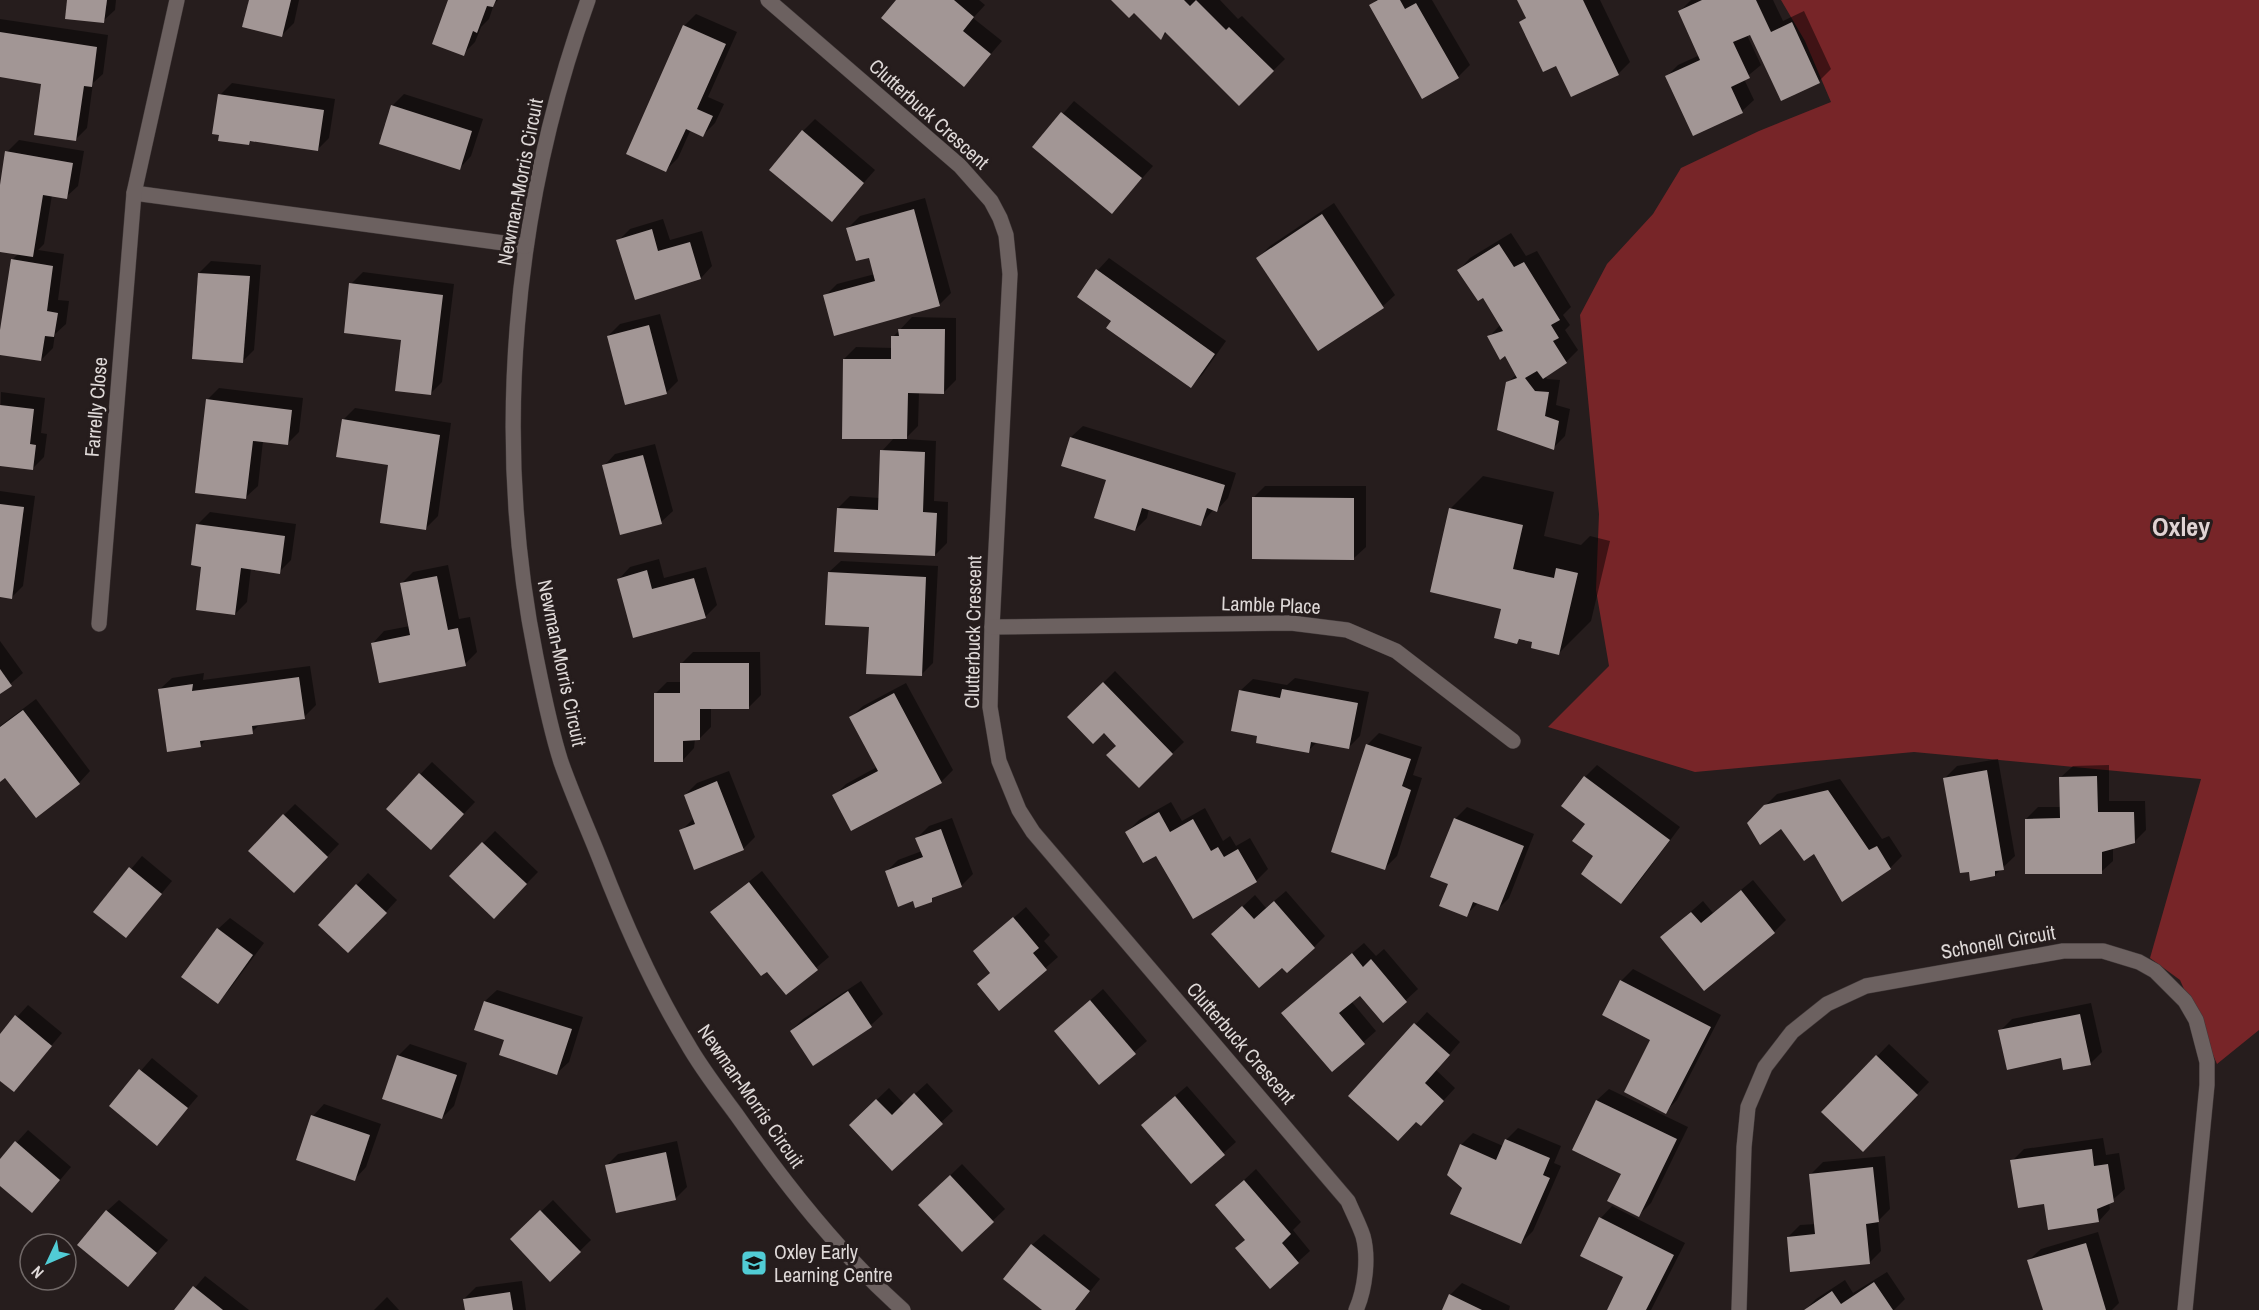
<svg xmlns="http://www.w3.org/2000/svg" width="2259" height="1310" font-family="'Archivo Narrow',sans-serif">
<rect width="100%" height="100%" fill="#261d1d"/>
<!-- green -->
<path fill="#772528" d="M1781,0H2259V1030L2217,1064L2180,980L2150,958L2201,779L1914,752L1695,772L1548,727L1609,666L1596,590L1599,514L1580,315L1607,264L1653,214L1681,168L1759,131L1831,102L1805,41Z"/>
<!-- shadow -->
<g fill="#0007">
<path d="M68,0H116L115,10L103,21Z"/>
<path d="M250,0H299L294,23L282,35Z"/>
<path d="M450,0H498L494,4L489,19L481,27L475,42L463,54Z"/>
<path d="M898,0H979L985,5L973,18L1002,41L964,85Z"/>
<path d="M1113,0H1220L1238,19L1242,16L1285,59L1239,104L1167,32L1161,38L1134,11Z"/>
<path d="M1376,0H1432L1470,65L1458,77L1371,6Z"/>
<path d="M1519,0H1600L1630,62L1618,74L1557,64L1521,22L1527,16Z"/>
<path d="M1691,0H1773L1783,21L1804,11L1831,69L1819,81L1782,99L1751,33L1747,35L1761,65L1744,79L1754,100L1742,111L1694,134L1667,76L1678,65L1700,55L1679,12Z"/>
<path d="M696,14L737,32L708,97L724,104L715,123L703,135L691,129L678,158L666,170L684,26Z"/>
<path d="M0,19L108,35L103,74L93,83L87,128L75,140L43,82L0,76Z"/>
<path d="M232,83L335,99L329,138L317,150L252,140L248,144L220,95Z"/>
<path d="M404,94L483,119L471,156L460,168L392,106Z"/>
<path d="M1074,101L1153,166L1112,212L1034,147Z"/>
<path d="M815,119L875,170L831,220L803,131Z"/>
<path d="M19,140L84,151L78,186L66,197L52,195L44,244L38,250L64,254L58,300L69,301L66,324L55,334L53,348L41,360L0,353V340L12,260L18,254L0,250V194L7,152Z"/>
<path d="M925,198L951,293L939,305L825,296L837,284L875,274L870,256L848,228L860,216Z"/>
<path d="M1334,203L1395,295L1383,306L1319,349L1258,258L1270,246Z"/>
<path d="M663,219L670,240L702,231L712,266L701,278L618,241L630,229Z"/>
<path d="M1511,233L1526,256L1537,251L1571,307L1563,315L1570,325L1565,330L1578,350L1566,362L1545,376L1547,379L1560,380L1556,405L1570,409L1565,436L1553,448L1507,383L1517,374L1505,354L1489,337L1501,324L1484,296L1459,270L1470,258Z"/>
<path d="M1109,258L1226,341L1202,375L1191,386L1113,321L1098,270Z"/>
<path d="M211,261L261,265L254,350L242,362L199,273Z"/>
<path d="M363,272L454,284L442,382L430,394L403,339L351,284Z"/>
<path d="M660,314L678,381L666,393L608,336L620,324Z"/>
<path d="M912,317L956,318V380L944,392H919L918,426L905,439L936,441L934,501L948,502L947,543L935,555L838,508L850,496L880,498L882,451L894,438L844,359L856,347L893,348V337Z"/>
<path d="M219,388L303,398L299,432L288,443L263,441L258,486L246,497L207,400Z"/>
<path d="M1,392L45,398L41,433L47,434L44,457L32,469L0,465Z"/>
<path d="M355,408L451,423L438,516L426,528L390,464L343,420Z"/>
<path d="M1083,426L1236,473L1228,498L1217,510L1214,509L1201,524L1149,508L1147,518L1135,530L1108,479L1071,437Z"/>
<path d="M655,444L673,511L661,522L604,466L615,454Z"/>
<path d="M1483,476L1554,492L1544,536L1581,545L1590,536L1610,541L1591,621L1559,653L1534,640L1521,638L1517,642L1503,608L1432,591L1451,508Z"/>
<path d="M1265,486H1366V547L1354,558L1253,498Z"/>
<path d="M0,491L35,496L23,586L11,598L0,596Z"/>
<path d="M210,512L296,524L291,560L279,572L251,568L247,602L235,614L203,566L198,524Z"/>
<path d="M659,559L664,578L706,567L717,605L705,617L619,579L630,567Z"/>
<path d="M841,561L938,566L933,663L921,675L829,572Z"/>
<path d="M448,565L459,619L470,617L477,652L465,664L373,643L384,631L410,626L401,584L413,572Z"/>
<path d="M0,641L23,673L0,693Z"/>
<path d="M693,652H760L761,695L749,707H711V727L699,739H695L694,748L683,760L655,694L667,682H681V664Z"/>
<path d="M310,666L316,705L304,717L261,723L252,732L208,738L200,746L160,689L172,678L204,673L203,680Z"/>
<path d="M1115,671L1184,742L1139,786L1118,746L1104,731L1069,717Z"/>
<path d="M1295,678L1369,692L1360,736L1348,748L1317,742L1308,751L1259,735L1241,690L1253,679L1287,685Z"/>
<path d="M906,683L953,770L941,782L834,796L846,784L877,767L851,717L863,706Z"/>
<path d="M36,699L90,771L79,783L6,776L0,780V726Z"/>
<path d="M1379,733L1422,747L1413,775L1422,778L1397,856L1385,868L1367,745Z"/>
<path d="M1998,759L2015,856L1995,875L1945,778L1957,766Z"/>
<path d="M432,762L475,802L443,836L388,808Z"/>
<path d="M1597,765L1680,827L1633,890L1621,902L1596,856L1587,824L1585,777Z"/>
<path d="M2109,765V801H2145L2146,830L2134,842L2113,848V861L2101,872L2026,819L2038,807H2061V777L2073,766Z"/>
<path d="M729,771L755,837L743,849L681,831L694,818L685,795L697,783Z"/>
<path d="M1840,779L1882,839L1889,836L1902,856L1890,868L1843,900L1814,852L1765,806L1777,794Z"/>
<path d="M1171,802L1182,821L1205,808L1223,841L1230,836L1236,846L1250,838L1268,869L1256,881L1157,854L1127,832L1139,820Z"/>
<path d="M295,804L339,844L305,880L284,815Z"/>
<path d="M1467,807L1534,834L1509,898L1497,910L1478,903L1466,915L1449,883L1455,819Z"/>
<path d="M952,818L973,874L962,885L937,894L931,900L914,899L887,871L898,860L922,851L917,838L929,826Z"/>
<path d="M495,831L538,872L494,917L451,876Z"/>
<path d="M142,856L172,881L126,936L95,912Z"/>
<path d="M762,871L829,957L786,993L767,970L712,912Z"/>
<path d="M368,873L397,900L360,940L320,925Z"/>
<path d="M1753,880L1786,920L1774,932L1662,937L1703,901L1713,913Z"/>
<path d="M1286,891L1325,936L1314,947L1282,966L1213,934L1255,895L1266,908Z"/>
<path d="M1026,907L1050,935L1044,941L1058,957L999,1009L992,972L975,951Z"/>
<path d="M230,918L264,943L229,990L218,1002V929Z"/>
<path d="M1364,943L1376,956L1384,949L1418,989L1383,1021L1360,994L1351,1001L1376,1031L1332,1070L1295,1002Z"/>
<path d="M1633,969L1721,1015L1677,1100L1665,1112L1652,1039L1621,981Z"/>
<path d="M861,981L883,1014L871,1025L791,1031L803,1019Z"/>
<path d="M1103,989L1147,1041L1100,1082L1068,1020Z"/>
<path d="M497,990L583,1017L569,1062L557,1073L506,1039L476,1029L485,1001Z"/>
<path d="M2091,1003L2102,1052L2090,1064L2062,1057L2000,1031L2012,1019Z"/>
<path d="M28,1005L62,1033L14,1090L0,1079V1036Z"/>
<path d="M1427,1012L1460,1042L1436,1070L1455,1088L1433,1112L1350,1096Z"/>
<path d="M410,1044L467,1063L454,1106L442,1118L398,1056Z"/>
<path d="M1889,1044L1929,1082L1875,1138L1823,1112Z"/>
<path d="M152,1058L198,1096L157,1144L111,1105Z"/>
<path d="M927,1083L953,1111L892,1169L863,1113L889,1088L904,1104Z"/>
<path d="M1187,1086L1236,1142L1191,1182L1155,1113Z"/>
<path d="M1609,1089L1688,1127L1651,1203L1639,1215L1597,1100Z"/>
<path d="M324,1104L381,1124L366,1167L355,1179L313,1116Z"/>
<path d="M1518,1128L1561,1146L1554,1163L1561,1166L1533,1231L1521,1243L1463,1188L1461,1145L1473,1133L1503,1146L1506,1140Z"/>
<path d="M28,1130L71,1167L44,1199L0,1184V1161Z"/>
<path d="M2103,1138L2106,1155L2119,1153L2125,1189L2109,1203L2110,1209L2099,1221L2045,1202L2012,1161L2024,1149Z"/>
<path d="M677,1141L687,1187L676,1198L606,1166L618,1154Z"/>
<path d="M1885,1156L1890,1209L1878,1221L1881,1251L1869,1263L1788,1237L1800,1225L1816,1224L1811,1174L1823,1162Z"/>
<path d="M962,1164L1005,1209L962,1250L920,1205Z"/>
<path d="M1256,1169L1301,1222L1293,1230L1310,1251L1270,1287L1246,1239L1217,1205Z"/>
<path d="M119,1200L168,1240L128,1285L107,1211Z"/>
<path d="M553,1200L591,1240L550,1280L512,1239Z"/>
<path d="M1612,1206L1685,1243L1651,1310H1608L1625,1277L1601,1218Z"/>
<path d="M2098,1232L2119,1303L2112,1310H2044L2029,1260L2041,1249Z"/>
<path d="M1044,1234L1100,1279L1075,1310H1044L1032,1245Z"/>
<path d="M1887,1272L1905,1299L1894,1310H1805L1816,1299L1845,1280L1853,1293Z"/>
<path d="M205,1276L249,1310H176Z"/>
<path d="M522,1281L526,1310H466L464,1299L476,1287Z"/>
<path d="M1462,1283L1510,1306L1509,1310H1443L1450,1295Z"/>
<path d="M387,1297L399,1310H374Z"/>
</g>
<!-- building -->
<g fill="#a29695">
<path d="M67,0H107L104,23L65,19Z"/>
<path d="M249,0H291L282,37L242,27Z"/>
<path d="M448,0H496L493,7L487,6L477,33L473,31L464,56L432,44Z"/>
<path d="M896,0H954L974,17L963,31L991,54L964,87L881,18Z"/>
<path d="M1111,0H1184L1190,6L1196,0L1226,30L1229,27L1274,71L1239,106L1165,32L1161,40L1134,13L1129,18Z"/>
<path d="M1378,0H1400L1405,9L1416,3L1459,78L1422,99L1369,5Z"/>
<path d="M1517,0H1583L1619,75L1571,97L1556,66L1543,72L1519,22L1526,18Z"/>
<path d="M1702,0H1756L1771,32L1792,22L1820,83L1781,101L1750,35L1733,42L1750,78L1731,87L1743,113L1693,136L1665,76L1700,60L1678,11Z"/>
<path d="M683,25L726,44L697,109L713,116L703,137L686,129L666,172L626,154Z"/>
<path d="M0,32L97,47L92,87L84,86L76,141L34,135L41,84L0,77Z"/>
<path d="M218,94L324,110L318,151L250,141L249,145L218,141L219,135L212,134Z"/>
<path d="M391,105L472,131L460,170L379,144Z"/>
<path d="M1061,112L1142,178L1112,214L1032,147Z"/>
<path d="M802,130L864,183L832,222L769,170Z"/>
<path d="M5,151L73,163L67,199L43,195L33,257L0,252V185Z"/>
<path d="M914,209L940,306L834,336L823,295L875,281L869,258L856,261L846,228Z"/>
<path d="M1322,214L1384,308L1318,351L1256,258Z"/>
<path d="M652,229L658,251L690,242L701,279L635,300L616,240Z"/>
<path d="M1499,244L1514,267L1524,262L1560,320L1551,325L1559,338L1553,341L1567,363L1543,379L1537,371L1525,378L1535,391L1549,392L1545,416L1559,421L1554,450L1497,430L1506,382L1517,378L1505,356L1500,360L1487,336L1503,331L1483,298L1478,301L1457,270Z"/>
<path d="M11,259L53,266L47,311L58,313L54,337L45,336L41,361L0,355V330Z"/>
<path d="M1096,269L1215,354L1191,388L1106,328L1111,321L1077,297Z"/>
<path d="M198,273L250,276L243,363L192,359Z"/>
<path d="M349,283L443,295L431,395L395,391L401,340L344,333Z"/>
<path d="M649,325L667,394L625,405L607,336Z"/>
<path d="M898,329H945L944,394L908,393L907,439H842L843,359H891V336H899Z"/>
<path d="M206,399L292,410L288,445L253,441L246,499L195,493Z"/>
<path d="M0,405L34,409L30,444L36,445L33,470L0,466Z"/>
<path d="M342,419L440,435L426,530L380,523L388,465L336,457Z"/>
<path d="M1070,437L1225,485L1217,512L1207,508L1201,526L1142,508L1135,531L1094,518L1106,480L1061,466Z"/>
<path d="M880,450L925,452L923,512L937,513L935,556L834,552L837,508L878,510Z"/>
<path d="M643,455L662,524L620,535L602,465Z"/>
<path d="M1252,497L1354,498V560L1252,559Z"/>
<path d="M0,504L24,507L12,599L0,597Z"/>
<path d="M1449,508L1523,525L1513,569L1554,578L1556,568L1578,573L1559,655L1531,648L1532,642L1519,639L1517,644L1494,638L1501,609L1430,592Z"/>
<path d="M196,524L285,536L280,574L241,568L235,615L196,610L201,567L191,565Z"/>
<path d="M647,570L652,589L694,578L706,618L633,638L617,579Z"/>
<path d="M828,572L926,577L922,676L866,674L869,627L825,625Z"/>
<path d="M437,576L448,630L458,628L466,666L379,683L371,643L410,635L400,583Z"/>
<path d="M680,663H749V709H700V740L683,741V762H654V693H680Z"/>
<path d="M0,669L12,686L0,694Z"/>
<path d="M299,677L305,719L252,726L253,734L200,741L201,747L167,752L158,689L193,684L192,691Z"/>
<path d="M1103,682L1173,754L1139,788L1106,755L1116,746L1104,733L1093,744L1067,717Z"/>
<path d="M1282,689L1358,703L1349,749L1311,742L1309,753L1256,743L1257,736L1231,731L1239,690L1280,698Z"/>
<path d="M894,693L942,783L851,831L832,795L878,771L849,717Z"/>
<path d="M23,710L80,784L36,818L5,778L0,782V727Z"/>
<path d="M1366,744L1411,759L1402,786L1411,790L1385,870L1331,852Z"/>
<path d="M1987,770L2004,870L1995,871V876L1970,881L1969,872L1960,873L1943,778Z"/>
<path d="M419,773L464,814L431,850L386,809Z"/>
<path d="M1584,776L1670,840L1621,904L1581,874L1593,856L1572,841L1585,824L1561,806Z"/>
<path d="M2097,776L2098,812H2134L2135,843L2102,852V874H2025V819L2060,818L2059,777Z"/>
<path d="M717,781L744,850L694,870L679,830L695,824L684,795Z"/>
<path d="M1828,790L1869,850L1877,846L1891,869L1842,902L1814,854L1804,861L1781,829L1760,845L1747,823L1764,805Z"/>
<path d="M1159,812L1170,832L1193,819L1211,851L1218,847L1224,857L1238,849L1257,882L1193,919L1156,856L1143,863L1125,832Z"/>
<path d="M283,814L328,857L294,893L248,851Z"/>
<path d="M1454,818L1524,846L1498,911L1473,902L1467,917L1439,906L1448,884L1430,877Z"/>
<path d="M941,829L962,887L932,898V902L915,908L913,901L898,907L885,871L923,857L915,838Z"/>
<path d="M482,842L527,884L494,919L449,876Z"/>
<path d="M129,867L162,894L126,938L93,912Z"/>
<path d="M749,882L818,970L786,995L767,972L761,976L710,912Z"/>
<path d="M356,884L387,913L348,953L318,925Z"/>
<path d="M1741,890L1775,933L1704,991L1660,937L1691,912L1701,923Z"/>
<path d="M1274,901L1315,948L1287,973L1282,968L1259,988L1211,934L1242,906L1254,919Z"/>
<path d="M1013,917L1039,948L1033,953L1047,970L999,1011L977,984L990,973L973,951Z"/>
<path d="M217,928L253,955L218,1004L181,977Z"/>
<path d="M1352,953L1363,967L1371,959L1407,1002L1383,1023L1360,996L1339,1013L1365,1044L1332,1072L1281,1013Z"/>
<path d="M1620,980L1711,1027L1666,1114L1624,1092L1650,1040L1602,1015Z"/>
<path d="M848,991L872,1027L813,1066L790,1031Z"/>
<path d="M1090,1000L1136,1054L1099,1085L1054,1031Z"/>
<path d="M484,1001L572,1029L557,1075L499,1055L504,1040L474,1030Z"/>
<path d="M2080,1014L2091,1065L2063,1070L2061,1058L2007,1070L1998,1030Z"/>
<path d="M15,1015L52,1046L14,1092L0,1081V1034Z"/>
<path d="M1414,1023L1450,1055L1425,1083L1444,1101L1421,1126L1416,1122L1398,1141L1348,1096Z"/>
<path d="M397,1055L457,1075L442,1119L382,1099Z"/>
<path d="M1876,1055L1918,1095L1863,1152L1821,1112Z"/>
<path d="M139,1069L188,1108L157,1146L109,1106Z"/>
<path d="M914,1093L943,1124L892,1171L849,1125L876,1099L892,1115Z"/>
<path d="M1175,1096L1225,1155L1191,1184L1141,1125Z"/>
<path d="M1596,1100L1677,1139L1639,1217L1607,1201L1621,1174L1572,1150Z"/>
<path d="M311,1115L370,1135L355,1181L296,1160Z"/>
<path d="M1505,1139L1550,1158L1543,1175L1550,1178L1521,1244L1450,1214L1462,1188L1447,1175L1460,1144L1496,1160Z"/>
<path d="M15,1141L60,1180L32,1213L0,1186V1159Z"/>
<path d="M2092,1149L2094,1166L2108,1164L2114,1202L2097,1209L2099,1222L2048,1230L2044,1204L2018,1208L2010,1160Z"/>
<path d="M666,1152L676,1200L616,1213L605,1165Z"/>
<path d="M1873,1167L1879,1222L1866,1224L1870,1264L1790,1272L1787,1237L1815,1234L1809,1174Z"/>
<path d="M950,1175L994,1222L962,1252L918,1205Z"/>
<path d="M1244,1180L1291,1234L1282,1243L1299,1263L1270,1289L1235,1248L1245,1240L1215,1205Z"/>
<path d="M106,1210L157,1253L128,1287L77,1245Z"/>
<path d="M540,1210L581,1252L550,1282L510,1239Z"/>
<path d="M1599,1217L1674,1255L1646,1310H1607L1623,1277L1580,1256Z"/>
<path d="M2086,1243L2106,1310H2043L2027,1260Z"/>
<path d="M1031,1244L1090,1291L1075,1310H1042L1003,1279Z"/>
<path d="M1874,1282L1893,1310H1804L1832,1291L1841,1304Z"/>
<path d="M193,1286L223,1310H174Z"/>
<path d="M510,1292L513,1310H465L463,1299Z"/>
<path d="M1449,1294L1482,1310H1442Z"/>
</g>
<g fill="none" stroke-linecap="round" stroke-linejoin="round">
<defs>
<g id="minor">
<path d="M588,0C513,208 492,440 536,657C543,692 550,728 561,762C573,796 588,829 601,862C625,924 652,986 687,1043C701,1068 719,1091 736,1114C785,1184 839,1253 903,1310"/>
<path d="M768,0L960,166L991,201L1000,218L1006,235L1010,274L992,627L990,707L999,761L1019,810L1033,832L1348,1201C1353,1213 1359,1224 1363,1236C1369,1258 1365,1290 1356,1310"/>
<path d="M134,193L526,246"/>
<path d="M99,624L134,193L177,0"/>
<path d="M992,627L1291,623L1347,630L1396,651L1513,741"/>
<path d="M1739,1310L1744,1147L1748,1107L1765,1067L1792,1032L1827,1004L1866,986L2063,951H2103L2139,962L2155,971L2185,1001L2196,1020L2207,1062V1085L2185,1310"/>
</g>
</defs>
<!-- minor casing -->
<use href="#minor" stroke="#413939" stroke-width="16"/>
<!-- minor -->
<use href="#minor" stroke="#6c6160" stroke-width="15"/>
</g>
<!-- icons -->
<defs>
<symbol id="school-square" viewBox="-11 -11 22 22"><rect x="-9" y="-9" width="18" height="18" rx="4" fill="#51ccd5" stroke="#261d1d"/><path d="M0-5L7-2L0 1L-7-2ZM-4 1L0 2.5L4 1V4Q0 6-4 4Z" fill="#111"/></symbol>
</defs>
<g fill-rule="evenodd">
<use href="#school-square" x="739" y="1248" width="30" height="30"/>
</g>
<g text-anchor="middle" stroke-width="6" stroke-linejoin="round" paint-order="stroke">
<!-- street labels -->
<g font-size="20" fill="#ded8d7" stroke="#261d1d">
<text transform="translate(929 114) rotate(42)" y="7">Clutterbuck Crescent</text>
<text transform="translate(520 182) rotate(-79)" y="7">Newman-Morris Circuit</text>
<text transform="translate(96 407) rotate(-85)" y="7">Farrelly Close</text>
<text transform="translate(1271 605) rotate(2)" y="7">Lamble Place</text>
<text transform="translate(973 632) rotate(-89)" y="7">Clutterbuck Crescent</text>
<text transform="translate(562 663) rotate(78)" y="7">Newman-Morris Circuit</text>
<text transform="translate(1998 942) rotate(-10)" y="7">Schonell Circuit</text>
<text transform="translate(1241 1043) rotate(49)" y="7">Clutterbuck Crescent</text>
<text transform="translate(751 1096) rotate(55)" y="7">Newman-Morris Circuit</text>
</g>
<!-- poi labels -->
<g font-size="20" fill="#ded8d7" stroke="#261d1d" text-anchor="start">
<text x="774" y="1259">Oxley Early<tspan x="774" dy="23">Learning Centre</tspan></text>
</g>
<!-- district labels -->
<g font-size="26" font-weight="bold" fill="#e0d3d3" stroke="#261d1d">
<text x="2181" y="536">Oxley</text>
</g>
</g>
<!-- north arrow -->
<g transform="translate(48 1262) rotate(226)"><circle r="28" fill="#261d1d" stroke="#706867" stroke-width="1.5"/>
<path d="M0-4.5L10 22L0 15L-10 22Z" fill="#51ccd5"/>
<text y="-9" font-size="16" font-weight="bold" text-anchor="middle" fill="#ded8d7">N</text>
</g>
</svg>
